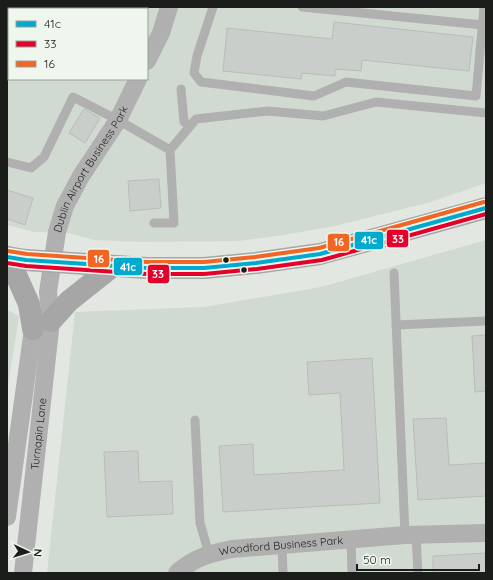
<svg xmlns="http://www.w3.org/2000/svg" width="493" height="580" font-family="Quicksand,sans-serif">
<rect width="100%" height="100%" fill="#e2e7e2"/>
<!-- built -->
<g fill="#d1dad0" fill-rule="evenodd">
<path d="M7,7H486V183L431,202L335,226L284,235L239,241L142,242L94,240L68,233L34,232L7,225ZM9,9H147V79H9Z"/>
<path d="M486,240V573H47L75,312L204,307L321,287Z"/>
<path d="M7,310L19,316L7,392Z"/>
</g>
<!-- building -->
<g fill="#caceca" stroke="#b9bdb9">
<path d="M334,22L473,37L469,71L362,60L361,71L335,69V76L302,73L301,79L223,71L227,28L332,39Z"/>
<path d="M84,109L100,118L85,143L69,133Z"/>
<path d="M159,179L161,208L130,211L128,181Z"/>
<path d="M7,190L33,198L25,225L7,219Z"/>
<path d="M486,335V391L475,392L472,336Z"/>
<path d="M372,358L380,503L223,512L219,446L253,444L254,475L344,470L340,393L309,395L307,362Z"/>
<path d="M446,418L449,465L486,463V496L418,500L413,419Z"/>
<path d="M138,451L139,482L172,481L173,514L107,517L104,452Z"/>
<path d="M486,553V573H433V556Z"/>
</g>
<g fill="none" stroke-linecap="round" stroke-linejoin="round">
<!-- lane -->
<g stroke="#b1b0b0" stroke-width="9">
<path d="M213,7L197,56L194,73L201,82L314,96L346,82L476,96L484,7"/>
<path d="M302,7L483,25"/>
<path d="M181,89L184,122L190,126"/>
<path d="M7,162L31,168L44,157L73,97L118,120L170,150"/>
<path d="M154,223H174L170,150L196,119L268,111L323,116L376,102L486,113"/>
<path d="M394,273L405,535"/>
<path d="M396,325L486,321"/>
<path d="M195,420L200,523L209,554"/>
<path d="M416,535L418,573"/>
<path d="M351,540L352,573"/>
<path d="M282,545L283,573"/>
</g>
<!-- street -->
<g stroke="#b1b0b0" stroke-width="18">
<path d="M147,61L161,33L169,7"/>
<path d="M7,517L33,329L38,316"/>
<path id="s1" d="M23,573L51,321L48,292L57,232L65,206L81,176L118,120L138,79"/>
<path id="s2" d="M177,573C195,557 209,554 232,549L405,535L486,533"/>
</g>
<!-- secondary -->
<g stroke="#a6a6a6" stroke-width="22">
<path d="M7,257L26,260L147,268H204L256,263L320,254L486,208"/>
<path d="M8,257L29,304L33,329"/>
<path d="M51,321L69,301L113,266"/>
</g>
<defs>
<path id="bus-1" d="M7,257L26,260L147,268H204L256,263L320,254L486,208"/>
<path id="bus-2" d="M7,263L26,266L147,274H204L257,269L322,260L486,214"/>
<path id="bus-3" d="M8,251L27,254L147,262H204L255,257L319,248L484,202"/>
</defs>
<!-- bus-1 casing -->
<use href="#bus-1" stroke="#eef6ed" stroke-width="7"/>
<!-- bus-2 casing -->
<use href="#bus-2" stroke="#eef6ed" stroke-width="7"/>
<!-- bus-3 casing -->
<use href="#bus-3" stroke="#eef6ed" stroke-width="7"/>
<!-- bus-1 -->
<use href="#bus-1" stroke="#00a9ce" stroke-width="4"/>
<!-- bus-2 -->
<use href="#bus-2" stroke="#e4002b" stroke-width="4"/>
<!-- bus-3 -->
<use href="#bus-3" stroke="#f26522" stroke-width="4"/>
</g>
<!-- markers -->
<g fill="#1a1d1a" stroke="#eef6ed" stroke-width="1.5">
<circle cx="226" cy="260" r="3.5"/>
<circle cx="244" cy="270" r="3.5"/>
</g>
<g text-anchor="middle" stroke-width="4" stroke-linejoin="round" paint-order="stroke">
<!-- street labels -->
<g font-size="11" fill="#1a1d1a" stroke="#eef6ed">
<text dy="4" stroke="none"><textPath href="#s1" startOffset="415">Dublin Airport Business Park</textPath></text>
<text dy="4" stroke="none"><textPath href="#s1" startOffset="140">Turnapin Lane</textPath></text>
<text dy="4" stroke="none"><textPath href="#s2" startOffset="110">Woodford Business Park</textPath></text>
</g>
</g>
<g stroke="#eef6ed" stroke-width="1.5">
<rect x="386" y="229" width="23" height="19" rx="4" fill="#e4002b"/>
<rect x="354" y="231" width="30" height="19" rx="4" fill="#00a9ce"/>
<rect x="327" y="233" width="23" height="19" rx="4" fill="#f26522"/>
<rect x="87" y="249" width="23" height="19" rx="4" fill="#f26522"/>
<rect x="113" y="257" width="30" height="19" rx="4" fill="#00a9ce"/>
<rect x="147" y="264" width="23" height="20" rx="4" fill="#e4002b"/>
</g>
<g font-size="11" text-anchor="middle" font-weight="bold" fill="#fff">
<text x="398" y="243">33</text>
<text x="369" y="244">41c</text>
<text x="339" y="246">16</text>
<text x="99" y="263">16</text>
<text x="128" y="271">41c</text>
<text x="158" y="278">33</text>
</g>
<!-- border -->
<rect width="493" height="580" fill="none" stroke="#1a1d1a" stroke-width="16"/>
<!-- legend -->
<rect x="8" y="8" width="140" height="72" fill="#eef6ed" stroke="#999f99"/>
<rect x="16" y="21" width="20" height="6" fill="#00a9ce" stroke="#999f99"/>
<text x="44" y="28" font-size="12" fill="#1a1d1a">41c</text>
<rect x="16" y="41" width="20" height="6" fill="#e4002b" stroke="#999f99"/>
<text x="44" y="48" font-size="12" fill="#1a1d1a">33</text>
<rect x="16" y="61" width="20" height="6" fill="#f26522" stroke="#999f99"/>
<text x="44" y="68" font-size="12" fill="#1a1d1a">16</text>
<!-- north arrow -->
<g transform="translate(28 552) rotate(94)" stroke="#eef6ed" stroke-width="3" paint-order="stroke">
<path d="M0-3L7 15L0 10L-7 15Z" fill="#1a1d1a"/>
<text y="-6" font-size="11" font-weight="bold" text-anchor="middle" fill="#1a1d1a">N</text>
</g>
<!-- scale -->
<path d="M357 564v6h122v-6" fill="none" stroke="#1a1d1a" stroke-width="2"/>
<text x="363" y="564" font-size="12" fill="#1a1d1a" stroke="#eef6ed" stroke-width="3" paint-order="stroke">50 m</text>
</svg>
